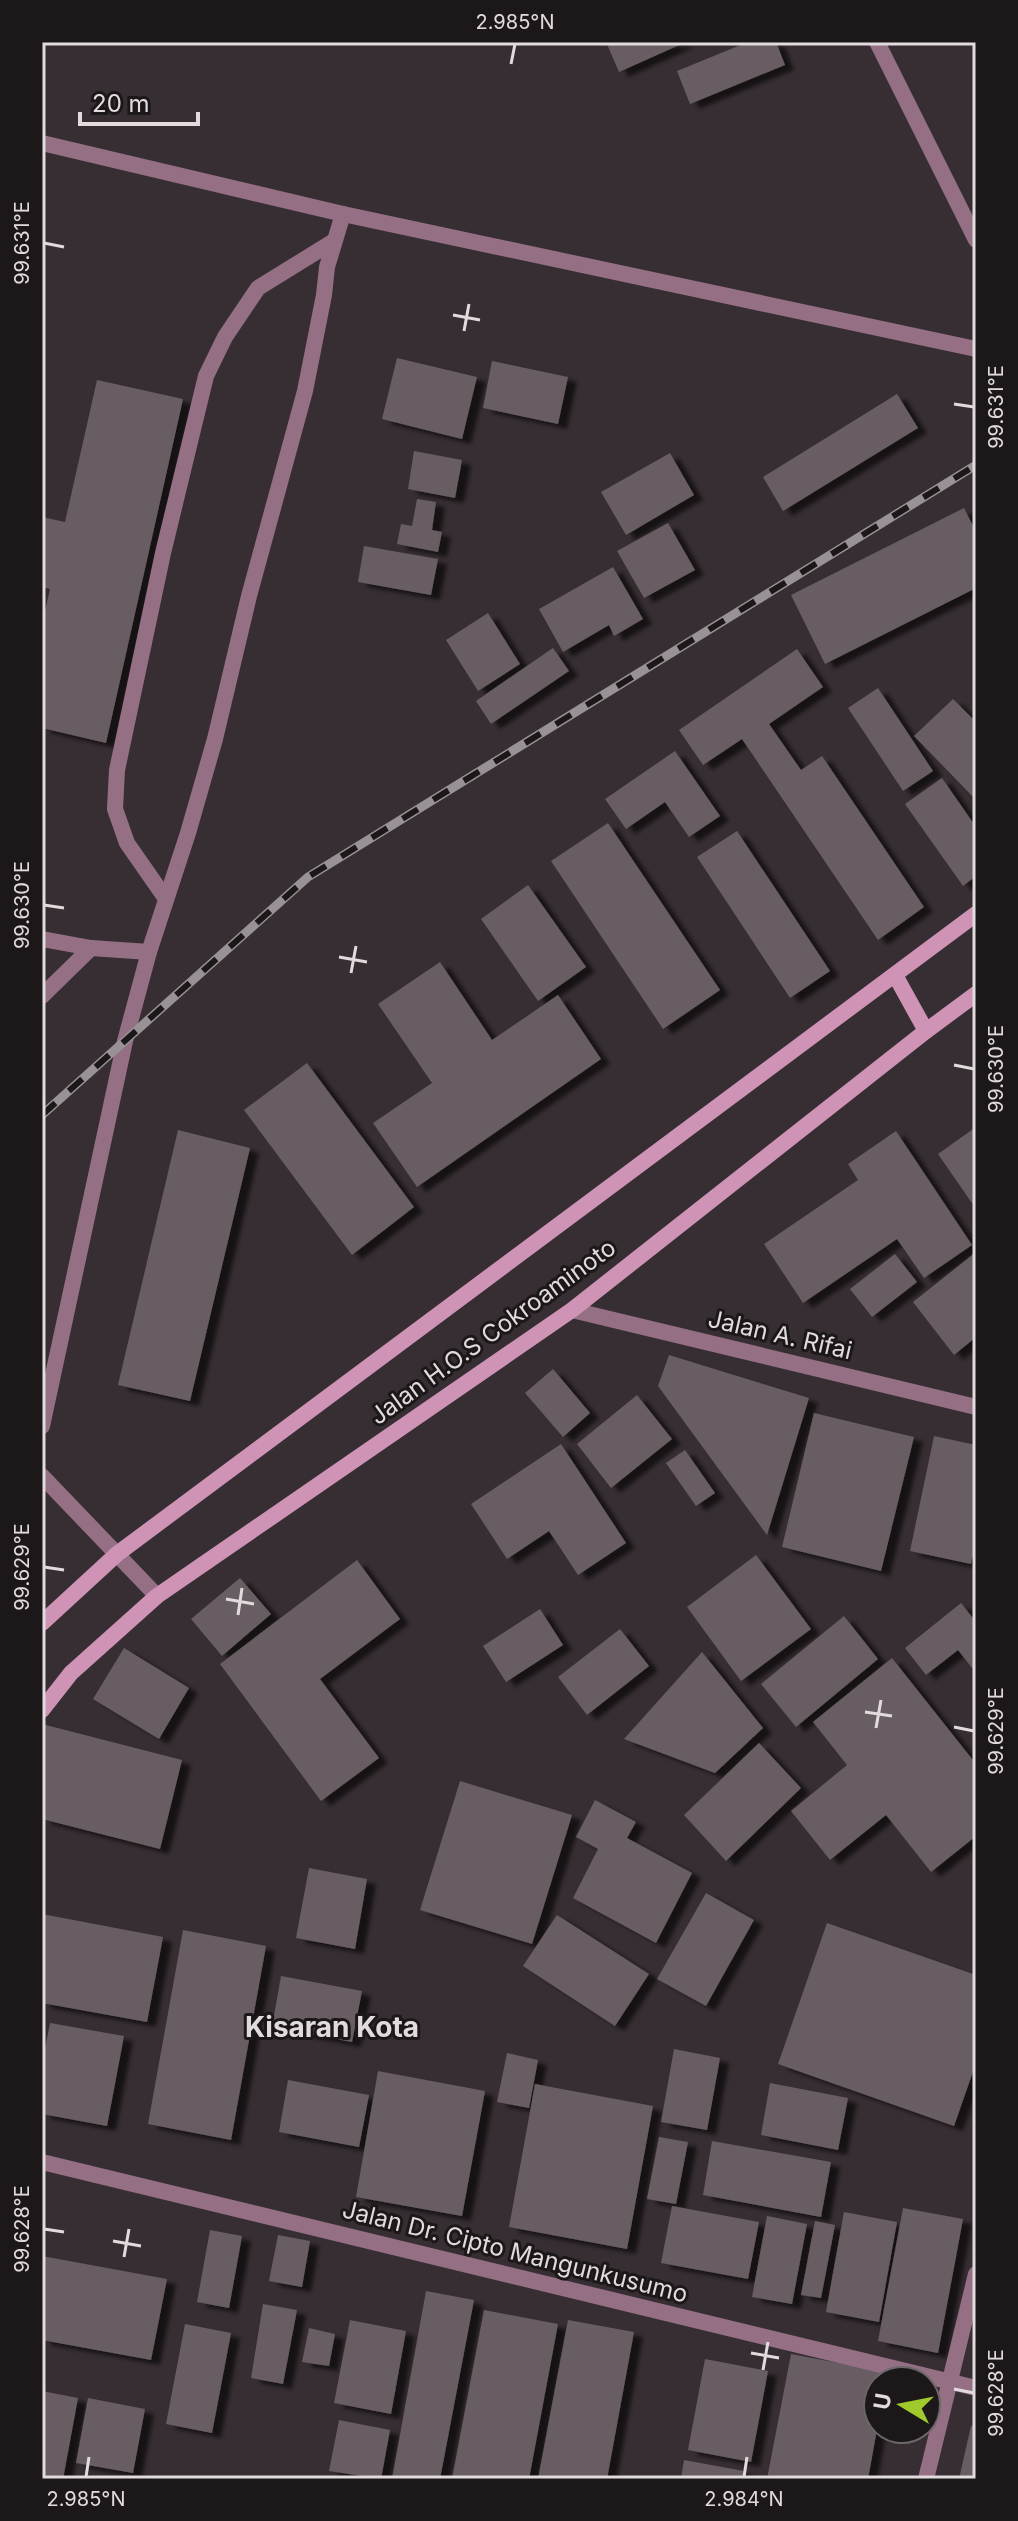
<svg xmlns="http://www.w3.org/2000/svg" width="1018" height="2521" font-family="Inter,sans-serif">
<defs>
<filter id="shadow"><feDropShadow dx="9" dy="5" stdDeviation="2" flood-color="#0009"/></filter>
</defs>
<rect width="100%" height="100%" fill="#372e33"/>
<!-- building -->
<g fill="#675d62" filter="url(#shadow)">
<path d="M606,42H686L619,72Z"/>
<path d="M748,42H776L785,65L690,104L677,71Z"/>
<path d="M397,358L477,377L462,439L382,419Z"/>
<path d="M492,361L568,377L558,424L483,408Z"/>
<path d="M97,380L183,399L106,743L42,728V624L50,589L42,587V517L65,522Z"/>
<path d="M897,394L918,428L783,511L763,477Z"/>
<path d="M414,451L462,460L455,498L408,489Z"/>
<path d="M670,453L694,495L626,535L601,492Z"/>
<path d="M417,499L436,502L432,530L442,532L438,552L397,544L401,524L412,526Z"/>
<path d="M964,508L976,532V588L825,664L791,595Z"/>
<path d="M668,523L695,570L644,598L617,551Z"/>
<path d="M364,546L438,559L431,595L358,582Z"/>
<path d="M613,567L643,619L614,636L609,625L563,652L539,609Z"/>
<path d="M488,613L520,664L478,691L446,640Z"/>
<path d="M553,648L569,671L491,724L476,701Z"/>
<path d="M797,649L823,687L769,724L801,770L822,756L924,907L878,940L742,739L703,765L679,730Z"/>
<path d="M878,688L933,771L903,791L848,708Z"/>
<path d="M953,699L976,722V800L914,736Z"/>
<path d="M675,751L720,816L689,837L665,802L626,829L605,799Z"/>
<path d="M942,778L976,827V876L963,886L905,804Z"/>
<path d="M608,823L720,990L663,1029L551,861Z"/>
<path d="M737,831L830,971L790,998L697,857Z"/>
<path d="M528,885L586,967L538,1001L481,919Z"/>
<path d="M440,962L492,1040L558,995L601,1059L417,1187L373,1123L432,1083L378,1004Z"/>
<path d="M307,1063L414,1207L352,1255L244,1110Z"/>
<path d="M976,1127V1209L938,1154Z"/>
<path d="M178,1130L250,1148L190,1401L118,1385Z"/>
<path d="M896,1131L972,1245L924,1278L897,1239L803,1303L764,1244L858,1180L848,1164Z"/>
<path d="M976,1252V1337L954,1355L913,1302Z"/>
<path d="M895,1254L917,1282L872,1317L850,1289Z"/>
<path d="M669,1355L809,1398L767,1535L658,1386Z"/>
<path d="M553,1369L590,1413L563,1437L525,1393Z"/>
<path d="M637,1395L672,1439L611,1488L577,1444Z"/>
<path d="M814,1413L914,1437L881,1571L782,1547Z"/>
<path d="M934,1436L976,1445V1541L971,1564L910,1551Z"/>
<path d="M561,1444L626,1543L578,1575L549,1531L507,1559L471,1504Z"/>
<path d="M685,1450L715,1493L696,1506L666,1463Z"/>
<path d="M756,1555L811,1629L741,1681L687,1607Z"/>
<path d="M357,1560L400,1619L320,1679L379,1758L321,1801L220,1664Z"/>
<path d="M240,1578L271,1614L222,1656L191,1619Z"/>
<path d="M961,1603L976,1622V1673L958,1650L926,1675L905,1648Z"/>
<path d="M540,1609L563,1645L506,1682L483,1646Z"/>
<path d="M844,1616L878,1659L796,1727L761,1684Z"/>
<path d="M620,1629L649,1666L587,1715L558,1677Z"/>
<path d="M124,1648L189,1688L159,1739L93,1699Z"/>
<path d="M702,1652L763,1728L715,1773L624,1739Z"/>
<path d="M892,1658L976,1764V1836L931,1872L886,1815L830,1860L791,1811L847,1765L813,1722Z"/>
<path d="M42,1724L182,1760L160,1849L42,1819Z"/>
<path d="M759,1743L801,1788L726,1861L684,1815Z"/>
<path d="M460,1781L572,1815L532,1944L420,1910Z"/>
<path d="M595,1800L636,1822L627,1838L692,1873L656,1943L573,1898L598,1849L576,1837Z"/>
<path d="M309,1868L367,1879L355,1949L296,1938Z"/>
<path d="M706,1893L754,1920L706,2006L657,1979Z"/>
<path d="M42,1914L163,1937L147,2022L42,2003Z"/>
<path d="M557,1915L649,1974L615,2026L523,1966Z"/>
<path d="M827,1923L976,1975V2063L954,2126L778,2064Z"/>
<path d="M183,1930L266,1946L231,2140L148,2124Z"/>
<path d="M281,1976L362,1991L352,2042L272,2027Z"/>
<path d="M50,2023L124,2036L107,2126L42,2114V2065Z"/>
<path d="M674,2049L720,2058L707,2130L661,2122Z"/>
<path d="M507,2053L538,2060L529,2108L497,2102Z"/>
<path d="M378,2071L485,2091L462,2216L356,2197Z"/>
<path d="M288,2080L369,2095L359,2147L279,2132Z"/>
<path d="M770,2083L848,2098L838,2150L761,2135Z"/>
<path d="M535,2084L653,2106L627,2249L509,2227Z"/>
<path d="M659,2137L688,2142L676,2204L647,2199Z"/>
<path d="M712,2141L831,2162L821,2217L703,2195Z"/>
<path d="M672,2206L759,2222L748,2279L661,2263Z"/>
<path d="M903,2208L963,2219L938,2353L878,2341Z"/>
<path d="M844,2212L897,2222L879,2322L826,2312Z"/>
<path d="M767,2216L807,2224L792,2304L752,2297Z"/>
<path d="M815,2221L835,2225L821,2298L801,2295Z"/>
<path d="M210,2230L242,2236L229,2308L197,2302Z"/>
<path d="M278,2235L310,2241L302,2287L269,2281Z"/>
<path d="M42,2256L167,2279L151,2360L42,2340Z"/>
<path d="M426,2291L474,2300L440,2479H392Z"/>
<path d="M263,2304L297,2310L283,2384L251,2378Z"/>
<path d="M484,2310L558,2324L529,2479H452Z"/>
<path d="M350,2320L406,2331L391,2414L334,2403Z"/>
<path d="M568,2320L634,2332L607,2479H538Z"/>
<path d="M185,2324L231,2333L212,2433L166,2424Z"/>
<path d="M309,2328L335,2334L329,2366L302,2362Z"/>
<path d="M791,2354L887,2372L886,2381H878V2424L868,2479H767Z"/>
<path d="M705,2359L768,2371L751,2462L688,2450Z"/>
<path d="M42,2391L78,2398L63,2479H42Z"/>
<path d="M88,2398L145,2409L133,2473L76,2463Z"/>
<path d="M339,2420L390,2430L381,2479L329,2471Z"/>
<path d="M971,2426L976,2427V2479H959Z"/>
<path d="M684,2460L744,2471L742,2479H681Z"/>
</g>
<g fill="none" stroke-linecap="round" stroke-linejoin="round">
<!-- lane -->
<path stroke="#957085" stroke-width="16" d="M166,899L127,843L115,809L117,770L163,553L206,376L225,337L258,288L334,241"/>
<!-- street -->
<g stroke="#957085" stroke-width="16">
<path d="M877,42L976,240"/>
<path d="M42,143L343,214L976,349"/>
<path d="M42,939L91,948L149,952"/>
<path d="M42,996L91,948"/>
<path d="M572,1310L976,1407"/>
<path d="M42,1426L125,1041L149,952L188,833L215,739L249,596L305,391L324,295L327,267L343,214"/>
<path d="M42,1476L157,1596"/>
<path d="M42,2162L976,2388"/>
<path d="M926,2479L976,2274"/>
</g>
<!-- secondary -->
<g stroke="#ce93b5" stroke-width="16">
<path d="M895,975L926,1031"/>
<path d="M42,1623L117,1554L976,914"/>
<path d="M42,1710L71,1673L157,1596L572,1310L926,1031L976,994"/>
</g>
<defs>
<path id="rail" d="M42,1115L308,877L976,465"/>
</defs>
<!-- rail casing -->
<use href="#rail" stroke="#989195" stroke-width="9"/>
<!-- rail -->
<use href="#rail" stroke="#1c181a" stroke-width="6" stroke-dasharray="18" stroke-linecap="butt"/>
</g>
<!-- ticks -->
<path fill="none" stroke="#e1dbde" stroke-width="3" d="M511,64L515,44M44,243L64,247M453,315L480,320M464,331L469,304M954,404L974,407M44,905L64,908M339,957L367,962M351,973L356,946M954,1065L974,1069M44,1567L64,1570M226,1599L254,1604M238,1615L242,1588M865,1712L892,1716M954,1727L974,1731M876,1728L881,1700M44,2229L64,2232M113,2241L141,2246M124,2257L129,2229M751,2353L779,2358M763,2370L768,2342M954,2389L974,2393M86,2477L89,2457M744,2477L747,2457"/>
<g text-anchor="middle" stroke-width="6" stroke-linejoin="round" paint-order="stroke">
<!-- street labels -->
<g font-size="24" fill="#e1dbde" stroke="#1c181a">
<text transform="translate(493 1332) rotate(-36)" y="8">Jalan H.O.S Cokroaminoto</text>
<text transform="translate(780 1335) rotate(13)" y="8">Jalan A. Rifai</text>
<text transform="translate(515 2252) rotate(14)" y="8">Jalan Dr. Cipto Mangunkusumo</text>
</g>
<!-- quarter labels -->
<g font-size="28" font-weight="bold" fill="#e1dbde" stroke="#1c181a">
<text x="332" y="2037">Kisaran Kota</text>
</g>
</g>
<!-- border -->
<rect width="1018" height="2521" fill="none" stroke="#1c181a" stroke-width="88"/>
<!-- north arrow -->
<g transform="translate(902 2405) rotate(280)"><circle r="38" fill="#1c181a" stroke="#6b6668" stroke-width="2"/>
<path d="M0-6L14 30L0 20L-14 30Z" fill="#a0c92b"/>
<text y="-12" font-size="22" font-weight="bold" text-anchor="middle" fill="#e1dbde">U</text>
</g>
<!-- scale -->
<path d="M80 112v12h118v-12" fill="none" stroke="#e1dbde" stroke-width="4"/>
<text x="92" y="112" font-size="24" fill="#e1dbde" stroke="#1c181a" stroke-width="6" paint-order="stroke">20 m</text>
<rect x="44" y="44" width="930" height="2433" fill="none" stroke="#e1dbde" stroke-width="3"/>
<g font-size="20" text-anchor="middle" fill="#e1dbde">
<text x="515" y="29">2.985°N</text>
<text transform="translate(22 243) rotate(-90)" y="7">99.631°E</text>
<text transform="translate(996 407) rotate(-90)" y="7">99.631°E</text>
<text transform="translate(22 905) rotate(-90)" y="7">99.630°E</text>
<text transform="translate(996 1069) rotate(-90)" y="7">99.630°E</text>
<text transform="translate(22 1567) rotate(-90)" y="7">99.629°E</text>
<text transform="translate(996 1731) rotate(-90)" y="7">99.629°E</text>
<text transform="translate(22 2229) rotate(-90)" y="7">99.628°E</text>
<text transform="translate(996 2393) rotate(-90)" y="7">99.628°E</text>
<text x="86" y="2506">2.985°N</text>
<text x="744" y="2506">2.984°N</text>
</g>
</svg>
